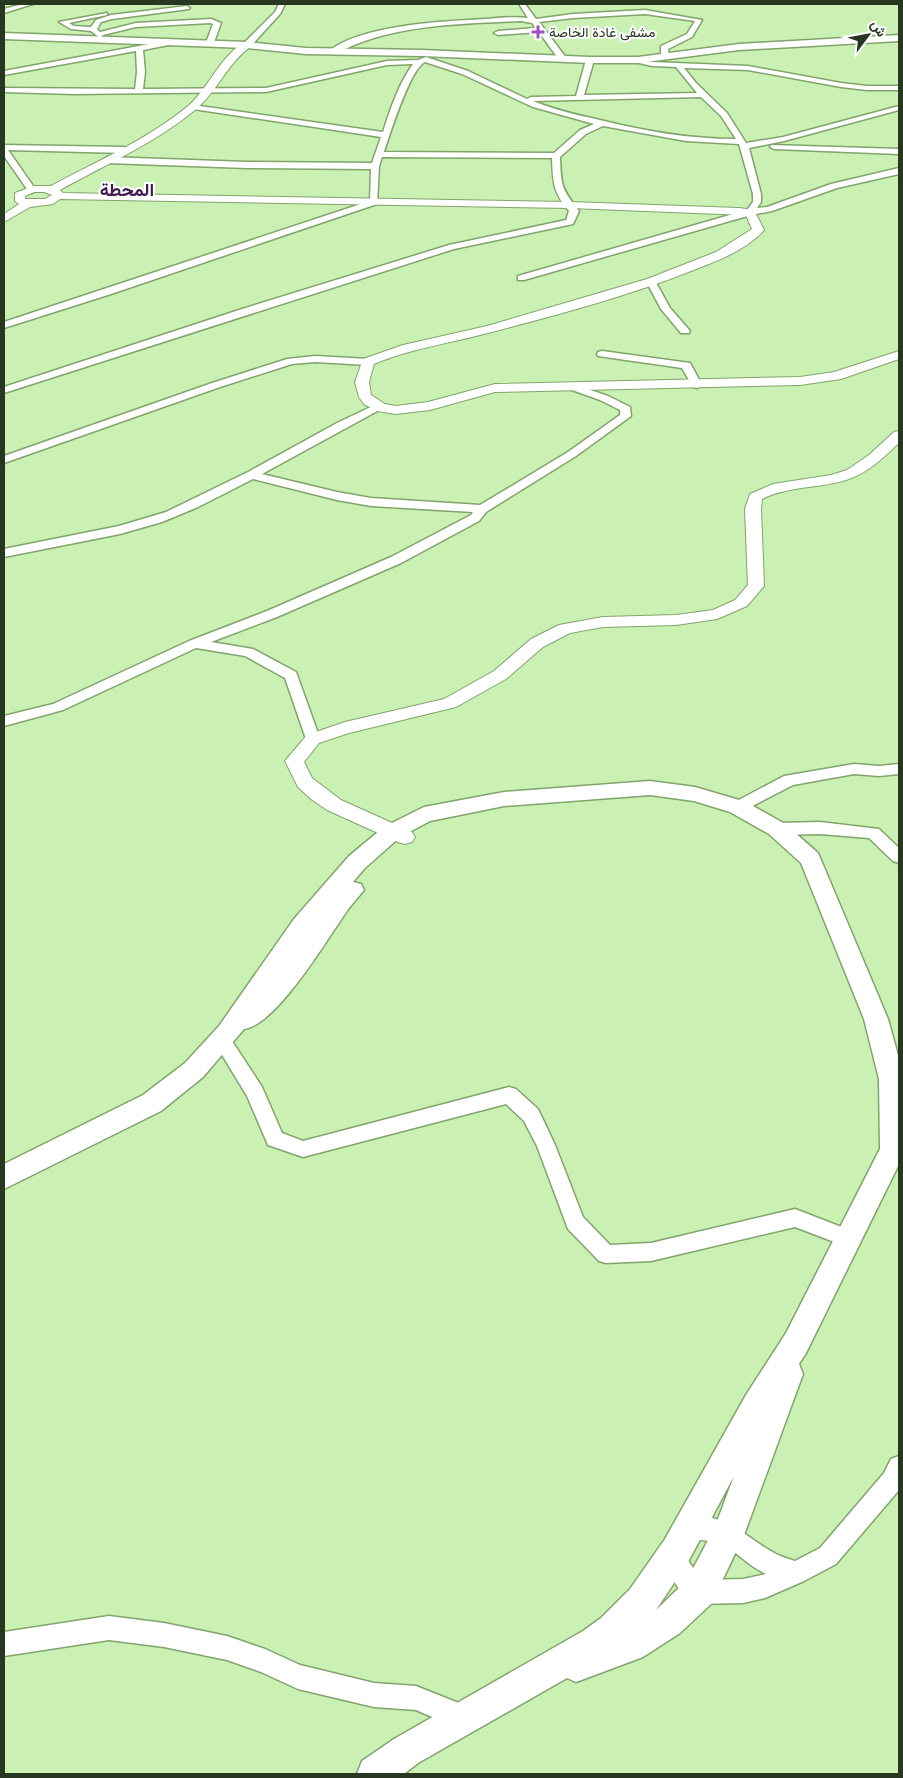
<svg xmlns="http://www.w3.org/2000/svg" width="903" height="1778" font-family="Poppins,Vazirmatn,sans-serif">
<rect width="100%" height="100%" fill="#caf1b3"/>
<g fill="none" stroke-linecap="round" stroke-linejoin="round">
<defs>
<g id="minor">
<path d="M23,4H33L4,13V9Z"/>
<path d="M279,4H285L280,14L250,47H244V43L275,12Z"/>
<path d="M519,4H525L536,19L573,14L645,10L702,20L692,37L668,49L669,57L665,59L661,57V46L687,34L695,21L645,14L573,18L539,22L567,59L563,61H560L539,32L498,35L494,33L498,31L536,28L532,23L521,21C458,24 391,24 335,54L328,52C359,25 445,21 486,19C500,18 515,16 528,18Z"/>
<path d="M187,6L190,8L189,9L112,19L101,22L97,29L100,32L136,23L211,19L221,23L213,45L206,43L213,24L210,23L136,27L103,35L100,38L91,31L71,29L59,22L107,13V15L69,23L74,26L91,27L96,20L111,15Z"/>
<path d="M171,40H174V44L143,50L145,72L143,89L266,88L387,61L418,60L426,57L468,71L527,99L531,97L576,96L586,60L590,58L594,60L584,95L697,93L676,67L652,66L635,62V58L652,62L748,66L841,83L867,86H899V90H867L841,87L748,70L684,68L696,83L727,113L746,143L783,137L899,106V110L784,141L749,148L761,194V202L757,208L767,207L831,184L899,168V174L837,188L772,211L751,215L524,280H518V276L747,210L753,202V194L739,144L686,141L603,126L586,134L560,157C561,185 561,188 579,211L573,224L454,249L4,393V387L239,310L449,245L566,220L569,211C553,192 553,183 552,158L382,157L379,166L377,204L111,294L4,328V322L370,201L371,169L247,168L107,163L103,160L107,157L247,162L372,163L381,137L193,109L189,107L193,105L383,132C390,110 399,83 413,64L387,65L266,92L74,94L4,92V88L135,89L137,72L136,51L4,75V71ZM425,62L462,74L533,107L594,124L580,130L554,153L384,152C390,134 410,69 425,62ZM701,97L721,116L736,139C689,139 644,131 600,120C577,115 555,110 533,101Z"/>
<path d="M4,145L124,147L128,150L124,153L8,150L36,190L32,193L29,192L4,156Z"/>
<path d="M771,145L899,149V154L774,149L770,147Z"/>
<path d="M651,278L654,279L670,308L690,331L689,333H681L661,309L646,281Z"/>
<path d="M602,351L690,363L702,385L697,388L693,387L682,368L598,356L597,354L598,352Z"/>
<path d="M315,356L368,359L373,362L368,365L315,362L292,364L220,387L4,463V456L212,383L287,359Z"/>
<path d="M576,385L608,396L630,407L631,416L576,456L486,512L479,521L401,563L277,617L211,642L253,649L296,672L320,739L318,742H308L306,739L285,678L245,656L196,648L63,710L4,726V716L53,704L189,641L267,611L391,557L471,515L473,512L371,506L337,500L253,479L198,507L162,522L120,534L4,557V549L119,526L166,512L248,472L337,423L377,404L383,407L381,409L262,474L337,492L371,498L480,505L568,452L620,415V410L600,400L572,390L571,388Z"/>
<path d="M854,764L879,766L899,764V774L879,776L854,774L793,785L743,811L738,812L733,811L730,807L733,803L784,776Z"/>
<path d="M820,822L879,829L899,848V863L893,861L869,838L820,834L777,835L771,833L769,829L771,825L777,823Z"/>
<path d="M222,1033L228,1035L262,1087L282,1133L303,1141L509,1087L516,1089L538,1109L555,1145L583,1217L610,1245L651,1243L795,1209L857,1233L860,1239L857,1245L850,1248L795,1227L651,1261L606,1263L599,1261L568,1229L537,1146L524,1121L506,1104L303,1157L268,1145L247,1096L213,1040L216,1035Z"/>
<path d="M899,1456V1490L836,1564L804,1581L765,1598L743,1603L699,1604L691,1600L682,1594L672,1578L662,1555L666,1547L674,1543L682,1547L689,1562L702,1580L743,1579L766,1574C750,1567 738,1553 723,1545C710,1538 694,1542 681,1536L677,1528L681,1520C718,1505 747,1539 776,1554C782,1557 789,1559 795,1561L820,1548L884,1473L891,1459Z"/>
<path d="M109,1616L164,1623L227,1636L265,1649L300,1665L374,1683L416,1686L471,1708L475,1717L471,1726L462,1730L416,1710L374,1707L298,1689L261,1672L227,1660L164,1647L109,1640L4,1656V1632Z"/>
</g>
<g id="tertiary">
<path d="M247,42L250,43V47C227,64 217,92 195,110C155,143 105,165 60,190L63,193L570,202L739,208L754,210L764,230C747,250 715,262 691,271C625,297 553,316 484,334C446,344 409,349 374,364L369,382L371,395L385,404L396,406L428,402L495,384L800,377L834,372L899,351V359L841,379L800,385L495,392L430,410L396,414L377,411L364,404L359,397L355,382L363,359L403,345L487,326L647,279L716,252L752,229L746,215L570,208L60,199L53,204L30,207L4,222V214L19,204L15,201V193L34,186H51C97,161 147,140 188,106C208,90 223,50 247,42ZM44,192L52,195L45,199H25V196L34,192Z"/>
<path d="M899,431V443C884,457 869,472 849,479C820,489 790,485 762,499L761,509L764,586L747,606L717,619L676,625L603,627L570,633L543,647L506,679L456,707L349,733L319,743L304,762L312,778L341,800L412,832L415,837L412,842L405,844L398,842L327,810L311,799L298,787L285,761L307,735L345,722L444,699L494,671L531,639L559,625L603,617L676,615L713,610L735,600L748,585L745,509L750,494L773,484L831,475L847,470L869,455L894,432Z"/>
</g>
<g id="secondary">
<path d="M4,33L247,42L306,48L422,50L590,57H638L739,44L899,35V41L739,50L638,63H590L422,56L306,54L247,48L4,39Z"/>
<path d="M650,781L695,787L746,802L785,824L818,853L888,1019L899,1059V1164L806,1353L799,1364L803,1374L744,1535L711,1604L680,1633L643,1657L576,1682L567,1678L418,1763L404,1774H357L362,1761L394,1739L583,1631L601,1618L630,1589L665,1539L746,1395L786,1333L880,1149L879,1079L864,1019L801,863L769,834L730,812L694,801L650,795L504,806L430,821L400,837L365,868L353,882L361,884L364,890L349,908C329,936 277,1025 244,1029L203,1077L161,1111L4,1189V1164L143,1095L185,1063L219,1026L294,919L349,856L384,827L424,807L504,792ZM734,1476L715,1527L687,1580L656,1610L688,1562Z"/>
</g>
</defs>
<!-- minor casing -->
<use href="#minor" stroke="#80a46a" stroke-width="3"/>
<!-- tertiary casing -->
<use href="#tertiary" stroke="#80a46a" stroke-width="2"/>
<!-- secondary casing -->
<use href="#secondary" stroke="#80a46a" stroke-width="3"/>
<!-- minor -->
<use href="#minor" fill="#fff" fill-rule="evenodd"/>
<!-- tertiary -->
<use href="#tertiary" fill="#fff" fill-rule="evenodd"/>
<!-- secondary -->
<use href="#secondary" fill="#fff" fill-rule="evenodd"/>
</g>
<!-- markers -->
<path fill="#9e50c1" stroke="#fff" stroke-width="2" d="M535.5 24.5h5v5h5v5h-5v5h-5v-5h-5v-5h5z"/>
<g text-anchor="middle" stroke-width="4" stroke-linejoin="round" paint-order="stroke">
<!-- far-poi labels -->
<g font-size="14" fill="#28371f" stroke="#fff" text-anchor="start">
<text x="549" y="37">مشفى غادة الخاصة</text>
</g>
<!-- far-district labels -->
<g font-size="18" font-weight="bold" fill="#411b51" stroke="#fff">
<text x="127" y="196">المحطة</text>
</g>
</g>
<!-- border -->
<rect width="903" height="1778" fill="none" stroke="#28371f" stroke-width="10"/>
<!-- north arrow -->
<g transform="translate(868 35) rotate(58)" stroke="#ffffff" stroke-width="4" paint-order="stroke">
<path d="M0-4L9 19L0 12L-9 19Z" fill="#28371f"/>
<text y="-8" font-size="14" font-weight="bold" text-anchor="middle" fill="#28371f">ش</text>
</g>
</svg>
